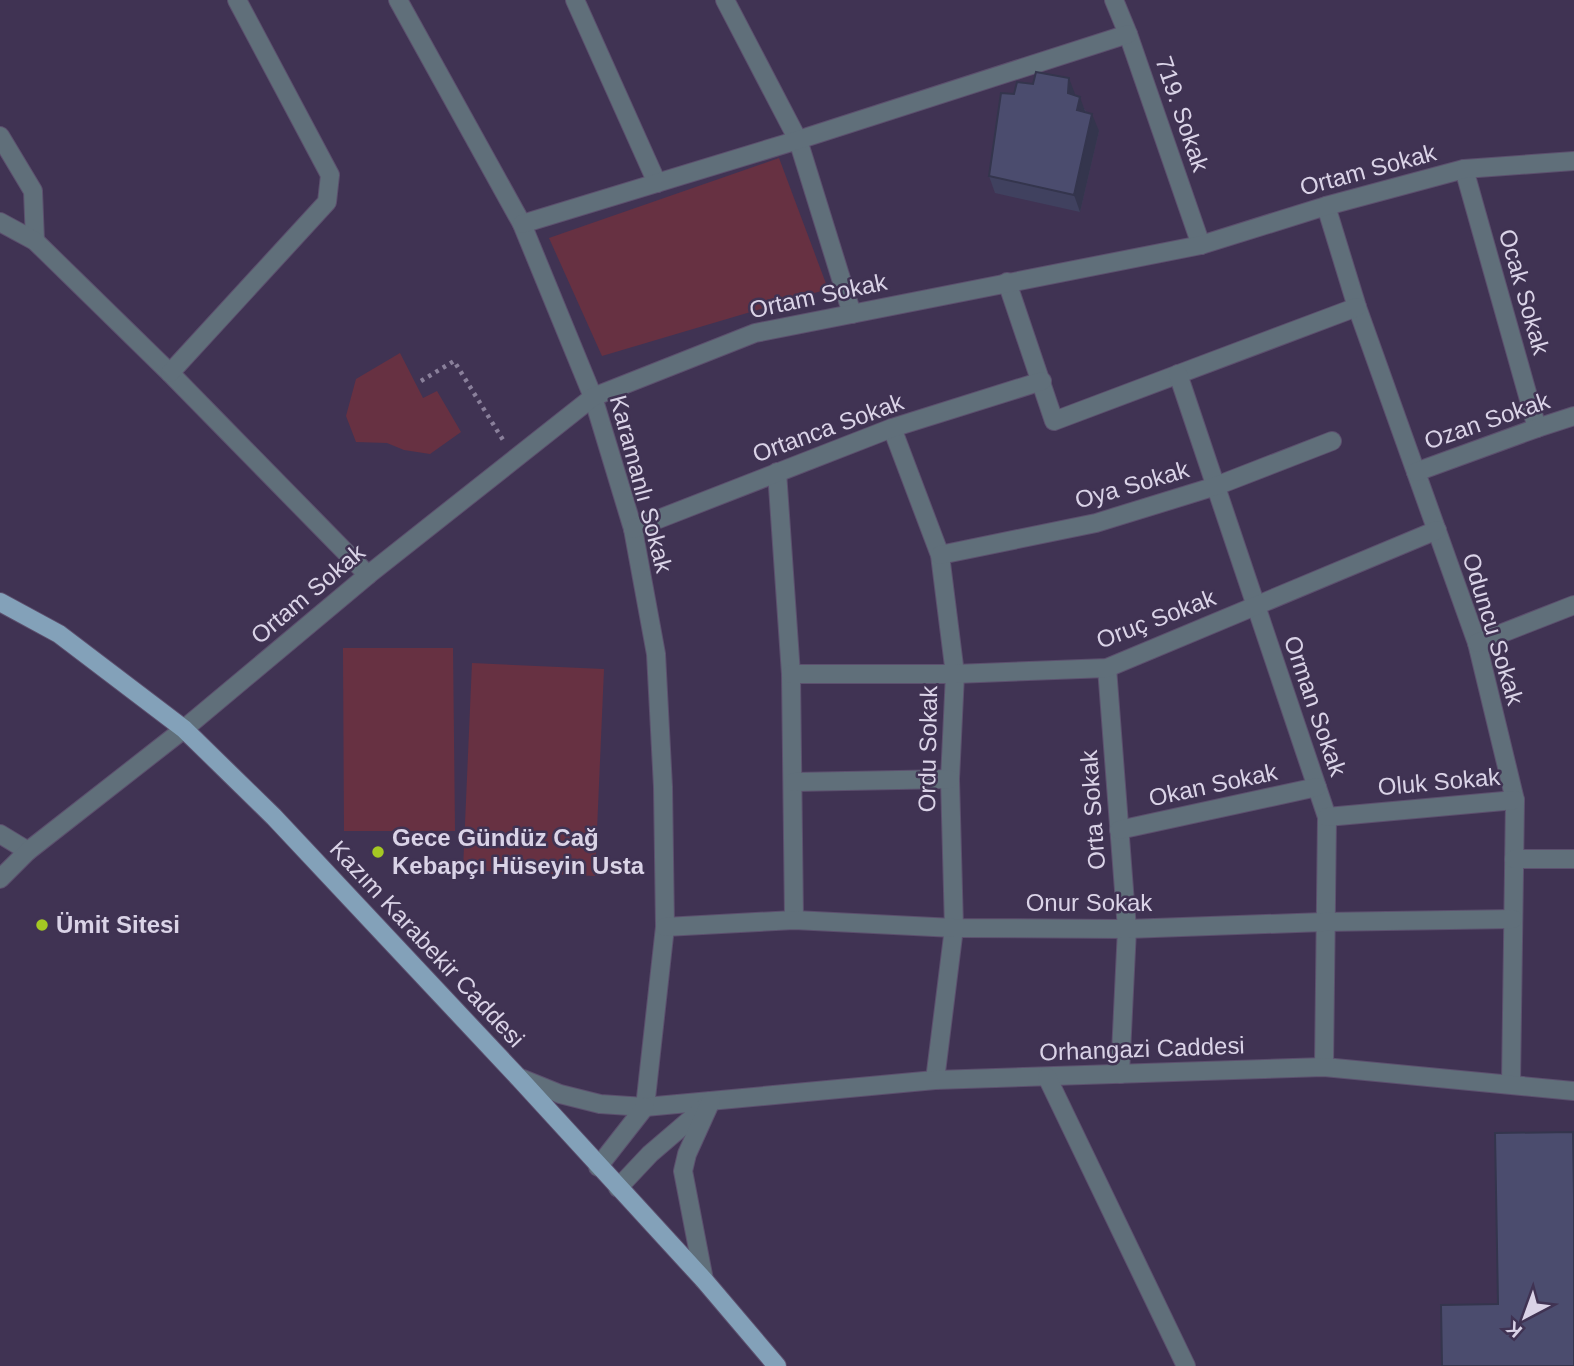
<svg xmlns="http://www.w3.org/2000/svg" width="1574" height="1366" font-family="Helvetica,sans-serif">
<rect width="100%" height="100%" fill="#403353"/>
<!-- green -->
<g fill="#673142">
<path d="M779,158L828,289L602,356L549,238Z"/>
<path d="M400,353L423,398L437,391L461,432L430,454L404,450L387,443L356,442L346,416L356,379Z"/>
<path d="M343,648H453L455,831H344Z"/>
<path d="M472,663L604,669L595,876L463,870Z"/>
</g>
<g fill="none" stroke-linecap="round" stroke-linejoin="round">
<defs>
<g id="minor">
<path d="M398,0L522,224L593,397L633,529L656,654L663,787L665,927L645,1107"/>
<path d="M575,0L657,183"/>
<path d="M725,0L798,140L852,314"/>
<path d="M1114,0L1128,34L1201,245"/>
<path d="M0,136L33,191L35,241"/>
<path d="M1464,169L1537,428"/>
<path d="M1326,206L1357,307L1477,643L1515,800L1511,1084"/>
<path d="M0,222L35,241L170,373L368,575"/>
<path d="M522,224L798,140L1128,34"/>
<path d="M1007,282L1054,421L1357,307"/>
<path d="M170,373L327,202L330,175L237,0"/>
<path d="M1178,374L1327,817L1324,1067"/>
<path d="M892,428L940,555L955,674L950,779L954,928L935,1080"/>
<path d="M777,472L791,674L794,920"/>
<path d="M1416,472L1537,428L1574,416"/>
<path d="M633,529L892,428L1042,381"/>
<path d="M940,555L1096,523L1216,486L1332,441"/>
<path d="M1477,643L1574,605"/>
<path d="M1107,668L1127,929L1120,1074"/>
<path d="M791,674H955L1107,668L1437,530"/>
<path d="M794,782L950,779"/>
<path d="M1327,817L1515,800"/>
<path d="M1119,830L1317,787"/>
<path d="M0,834L28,851"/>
<path d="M1514,859H1574"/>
<path d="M0,879L28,851L184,729L368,575L593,397L755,333L1201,245L1326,206L1464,169L1574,161"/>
<path d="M665,927L794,920L954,928L1127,929L1324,922L1513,919"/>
<path d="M518,1077L560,1094L600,1104L645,1107L935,1080L1324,1067L1574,1091"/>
<path d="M1047,1077L1186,1366"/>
<path d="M598,1167L645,1107"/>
<path d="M618,1188L650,1154L706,1106"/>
<path d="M704,1280L683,1171L687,1154L711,1101"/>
</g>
<path id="major" d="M0,602L59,634L184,729L274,817L518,1077L704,1280L777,1366"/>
</defs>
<!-- minor casing -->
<use href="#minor" stroke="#5c506e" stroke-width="20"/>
<!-- major casing -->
<use href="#major" stroke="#5c506e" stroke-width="20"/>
<!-- path -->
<path stroke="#8a809b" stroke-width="4.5" stroke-dasharray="3.5 5" stroke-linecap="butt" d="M421,381L454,361L503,440"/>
<!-- minor -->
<use href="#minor" stroke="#606f7a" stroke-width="18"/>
<!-- major -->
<use href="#major" stroke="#83a1b9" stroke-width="18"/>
</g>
<!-- wall -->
<path fill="#40415f" d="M1033,84L1075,95L1099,131L1080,212L995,193L989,176L1014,94Z"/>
<!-- shaded-wall -->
<g fill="#34354d">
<path d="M1069,78L1075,94L1074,110L1068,93Z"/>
<path d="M1080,97L1086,114L1077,110Z"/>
<path d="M1092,114L1099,131L1080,212L1074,195Z"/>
</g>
<!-- building -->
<g fill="#4b4c6e" stroke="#34354d" stroke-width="2">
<path d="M1036,72L1069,78L1068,93L1080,97L1077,110L1092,114L1074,195L989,176L1001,93L1014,94L1017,82L1033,84Z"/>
<path d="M1573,1132L1574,1197V1366H1442L1441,1305L1498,1304L1495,1133Z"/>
</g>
<!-- markers -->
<g fill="#a5c823" stroke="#403353" stroke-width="2.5">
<circle cx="378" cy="852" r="7"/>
<circle cx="42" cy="925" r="7"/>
</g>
<g text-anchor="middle" stroke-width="5" stroke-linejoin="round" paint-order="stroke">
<!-- street labels -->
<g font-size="24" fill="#dad3e7" stroke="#403353">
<text transform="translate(1182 114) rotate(71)" y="8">719. Sokak</text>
<text transform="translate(1368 170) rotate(-15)" y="8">Ortam Sokak</text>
<text transform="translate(1524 292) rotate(74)" y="8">Ocak Sokak</text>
<text transform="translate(818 296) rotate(-12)" y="8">Ortam Sokak</text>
<text transform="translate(1487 421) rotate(-19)" y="8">Ozan Sokak</text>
<text transform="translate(828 428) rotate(-20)" y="8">Ortanca Sokak</text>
<text transform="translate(641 484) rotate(75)" y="8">Karamanlı Sokak</text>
<text transform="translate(1132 485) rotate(-16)" y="8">Oya Sokak</text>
<text transform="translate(308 594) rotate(-40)" y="8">Ortam Sokak</text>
<text transform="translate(1156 619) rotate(-21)" y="8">Oruç Sokak</text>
<text transform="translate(1493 629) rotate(73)" y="8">Oduncu Sokak</text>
<text transform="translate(1315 706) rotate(71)" y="8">Orman Sokak</text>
<text transform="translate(928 749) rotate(-89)" y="8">Ordu Sokak</text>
<text transform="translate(1439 782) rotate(-5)" y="8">Oluk Sokak</text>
<text transform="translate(1213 785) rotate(-12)" y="8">Okan Sokak</text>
<text transform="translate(1093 810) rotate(-94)" y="8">Orta Sokak</text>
<text x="1089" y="911">Onur Sokak</text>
<text transform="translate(427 944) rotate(47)" y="8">Kazım Karabekir Caddesi</text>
<text transform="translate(1142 1049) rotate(-2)" y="8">Orhangazi Caddesi</text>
</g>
<!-- poi labels -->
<g font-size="24" font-weight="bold" fill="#dad3e7" stroke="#403353" text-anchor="start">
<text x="392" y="846">Gece Gündüz Cağ<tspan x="392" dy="28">Kebapçı Hüseyin Usta</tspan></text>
<text x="56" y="933">Ümit Sitesi</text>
</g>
</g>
<!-- north arrow -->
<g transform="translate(1525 1317) rotate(221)" stroke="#403353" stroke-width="5" paint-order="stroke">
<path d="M0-5L12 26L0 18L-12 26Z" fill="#dad3e7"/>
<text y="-10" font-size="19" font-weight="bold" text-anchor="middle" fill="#dad3e7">K</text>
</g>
</svg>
